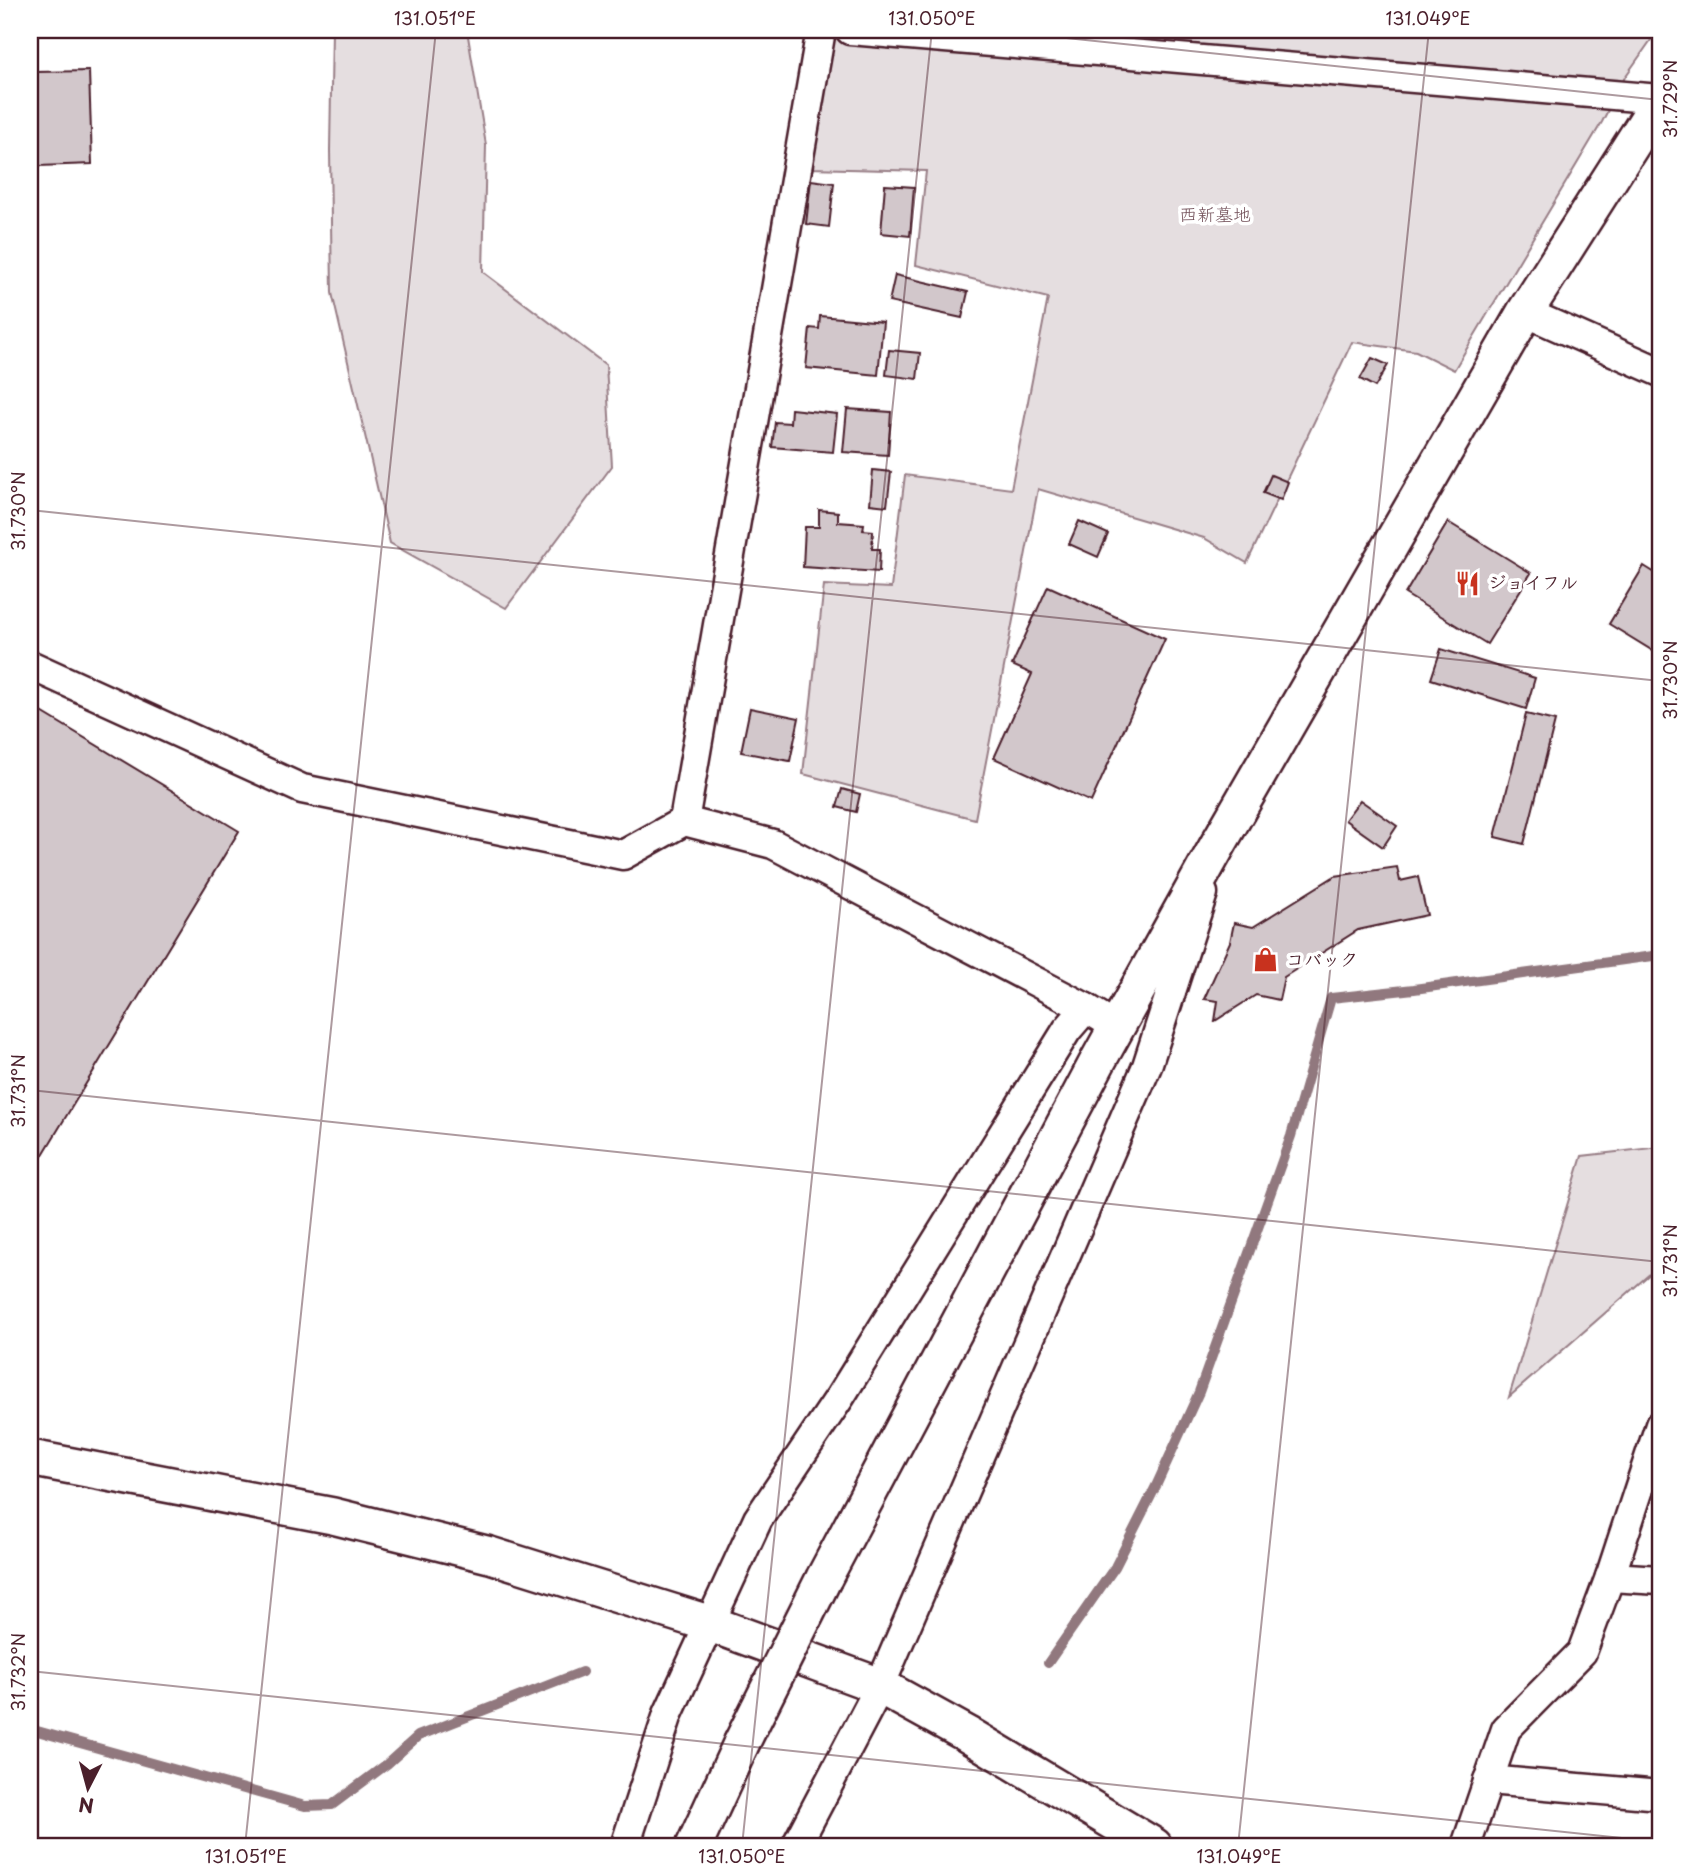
<svg xmlns="http://www.w3.org/2000/svg" width="1690" height="1876" font-family="'Playpen Sans','Klee One',sans-serif">
<rect width="100%" height="100%" fill="#fff"/>
<filter id="ink" filterUnits="userSpaceOnUse"><feTurbulence type="fractalNoise" baseFrequency=".0143" numOctaves="2"/><feDisplacementMap in="SourceGraphic" scale="14" xChannelSelector="R" yChannelSelector="G"/><feConvolveMatrix kernelMatrix="1 2 1 2 8 2 1 2 1" color-interpolation-filters="sRGB"/></filter>
<g filter="url(#ink)">
<!-- green -->
<g fill="#e5dee0" stroke="#987e86" stroke-width="2">
<path d="M332,30H467L486,145L483,272L606,365L612,466L506,608L390,543L332,293L330,150Z"/>
<path d="M832,30H1658L1625,77L1602,122L1454,370L1416,351L1352,342L1247,563L1204,538L1038,489L975,819L803,774L824,585L891,588L905,475L1011,489L1048,298L916,265L926,171L810,168Z"/>
<path d="M1660,1147V1265L1509,1397L1582,1156Z"/>
</g>
<g fill="none" stroke-linecap="round" stroke-linejoin="round">
<!-- stream -->
<g stroke="#91787e" stroke-width="10">
<path d="M1048,1663L1115,1567L1156,1486L1199,1392L1291,1136L1331,998L1414,989L1660,955"/>
<path d="M30,1729L305,1806L332,1805L387,1764L418,1736L582,1672"/>
</g>
</g>
<!-- building -->
<g fill="#d2c7cb" stroke="#4a1f2b" stroke-width="2">
<path d="M89,71L92,164L39,166L36,72Z"/>
<path d="M811,180L834,183L829,227L806,224Z"/>
<path d="M885,185L914,187L910,236L881,233Z"/>
<path d="M895,275L968,292L962,318L889,302Z"/>
<path d="M820,316L883,322L878,375L806,368L810,328L819,329Z"/>
<path d="M889,350L920,353L917,379L886,375Z"/>
<path d="M1372,358L1388,365L1375,387L1360,379Z"/>
<path d="M791,409L837,414L833,452L772,447L775,422L790,423Z"/>
<path d="M847,409L891,412L888,455L843,452Z"/>
<path d="M873,470L891,472L887,506L870,504Z"/>
<path d="M1271,475L1288,482L1281,500L1263,493Z"/>
<path d="M819,510L838,512V522L864,524L863,530L873,531L872,549H880L879,572L803,567L805,527H819Z"/>
<path d="M1079,521L1108,534L1098,557L1069,544Z"/>
<path d="M1448,522L1531,573L1487,644L1405,594Z"/>
<path d="M1644,566L1660,576V650L1658,654L1609,624Z"/>
<path d="M1048,586L1165,639L1091,802L994,758L1032,674L1012,665Z"/>
<path d="M1441,649L1535,678L1526,709L1431,679Z"/>
<path d="M30,705L239,831L30,1176Z"/>
<path d="M750,708L799,718L790,761L741,752Z"/>
<path d="M1526,714L1555,721L1524,844L1495,837Z"/>
<path d="M842,789L860,794L856,812L837,807Z"/>
<path d="M1360,800L1397,826L1383,847L1345,820Z"/>
<path d="M1397,867L1400,881L1418,877L1427,915L1358,930L1284,977L1279,1000L1256,995L1215,1021L1218,1001L1204,999L1230,942L1234,923L1253,927L1335,876Z"/>
</g>
<g fill="none" stroke-linecap="round" stroke-linejoin="round">
<defs>
<g id="minor">
<path d="M850,30L1660,99"/>
<path d="M1525,312L1660,372"/>
<path d="M30,665L302,789L623,855L684,821L773,844L1086,1008L1117,1027"/>
<path d="M684,821L821,30"/>
<path d="M1610,1577L1660,1580"/>
<path d="M1488,1780L1660,1795"/>
<path d="M625,1846L668,1714L758,1519L840,1397L1067,1030L1086,1008"/>
<path d="M796,1846L880,1686L1147,1066L1203,893"/>
<path d="M1466,1846L1506,1729L1582,1652L1610,1577L1660,1425"/>
</g>
<g id="tertiary">
<path d="M30,1458L333,1516L490,1555L711,1624L880,1686L967,1734L1154,1846"/>
<path d="M824,1578L1099,1059L1220,841L1525,312L1660,100"/>
<path d="M694,1846L741,1744"/>
</g>
</defs>
<!-- minor casing -->
<use href="#minor" stroke="#4a1f2b" stroke-width="33"/>
<!-- tertiary casing -->
<use href="#tertiary" stroke="#4a1f2b" stroke-width="40"/>
<!-- minor -->
<use href="#minor" stroke="#fff" stroke-width="28"/>
<!-- tertiary -->
<use href="#tertiary" stroke="#fff" stroke-width="35"/>
<defs>
<path id="tertiary-bridge" d="M741,1744L824,1578"/>
</defs>
<!-- tertiary-bridge casing -->
<use href="#tertiary-bridge" stroke="#4a1f2b" stroke-width="40" stroke-linecap="butt"/>
<!-- tertiary-bridge -->
<use href="#tertiary-bridge" stroke="#fff" stroke-width="35"/>
</g>
</g>
<!-- ticks -->
<path fill="none" stroke="#4a1f2b" stroke-width="2" stroke-opacity="0.45" d="M989,30L1660,100M30,510L1660,681M30,1090L1660,1262M30,1671L1660,1842M245,1846L436,30M742,1846L932,30M1238,1846L1429,30"/>
<!-- icons -->
<defs>
<symbol id="restaurant-bare" viewBox="-9 -9 18 18"><path d="M-5-6h1v4h1v-4h1v4h1v-4h1v5L-1.5 .5V6h-2V.5L-5-1ZM5-6V6H3V1.5H1.5Q1.5-4 5-6Z" fill="#c8321e" stroke="#fff" stroke-width="2.5" paint-order="stroke"/></symbol>
<symbol id="shop-bare" viewBox="-9 -9 18 18"><path d="M-5-2.5h2.3a2.7 3.5 0 0 1 5.4 0H5L5.5 6h-11ZM-1.5-2.5h3a1.5 2.3 0 0 0-3 0Z" fill="#c8321e" stroke="#fff" stroke-width="2.5" paint-order="stroke"/></symbol>
</defs>
<g fill-rule="evenodd">
<use href="#restaurant-bare" x="1450" y="566" width="35" height="35"/>
<use href="#shop-bare" x="1248" y="942" width="35" height="35"/>
</g>
<g text-anchor="middle" stroke-width="7" stroke-linejoin="round" paint-order="stroke">
<!-- park labels -->
<g font-size="18" fill="#714f58" stroke="#fff">
<text x="1215" y="221">西新墓地</text>
</g>
<!-- poi labels -->
<g font-size="18" font-weight="bold" fill="#4a1f2b" stroke="#fff" text-anchor="start">
<text x="1488" y="589">ジョイフル</text>
<text x="1286" y="966">コバック</text>
</g>
</g>
<!-- margin -->
<rect width="1690" height="1876" fill="none" stroke="#fff" stroke-width="77"/>
<!-- north arrow -->
<g transform="translate(88 1788) rotate(186)" stroke="#ffffff" stroke-width="5" paint-order="stroke">
<path d="M0-5L12 26L0 18L-12 26Z" fill="#4a1f2b"/>
<text y="-10" font-size="19" font-weight="bold" text-anchor="middle" fill="#4a1f2b">N</text>
</g>
<rect x="38" y="38" width="1614" height="1800" fill="none" stroke="#4a1f2b" stroke-width="2.5"/>
<g font-size="18" text-anchor="middle" fill="#4a1f2b">
<text x="435" y="25">131.051°E</text>
<text x="932" y="25">131.050°E</text>
<text x="1428" y="25">131.049°E</text>
<text transform="translate(1671 99) rotate(-90)" y="6">31.729°N</text>
<text transform="translate(19 511) rotate(-90)" y="6">31.730°N</text>
<text transform="translate(1671 680) rotate(-90)" y="6">31.730°N</text>
<text transform="translate(19 1091) rotate(-90)" y="6">31.731°N</text>
<text transform="translate(1671 1261) rotate(-90)" y="6">31.731°N</text>
<text transform="translate(19 1672) rotate(-90)" y="6">31.732°N</text>
<text x="246" y="1863">131.051°E</text>
<text x="742" y="1863">131.050°E</text>
<text x="1239" y="1863">131.049°E</text>
</g>
</svg>
